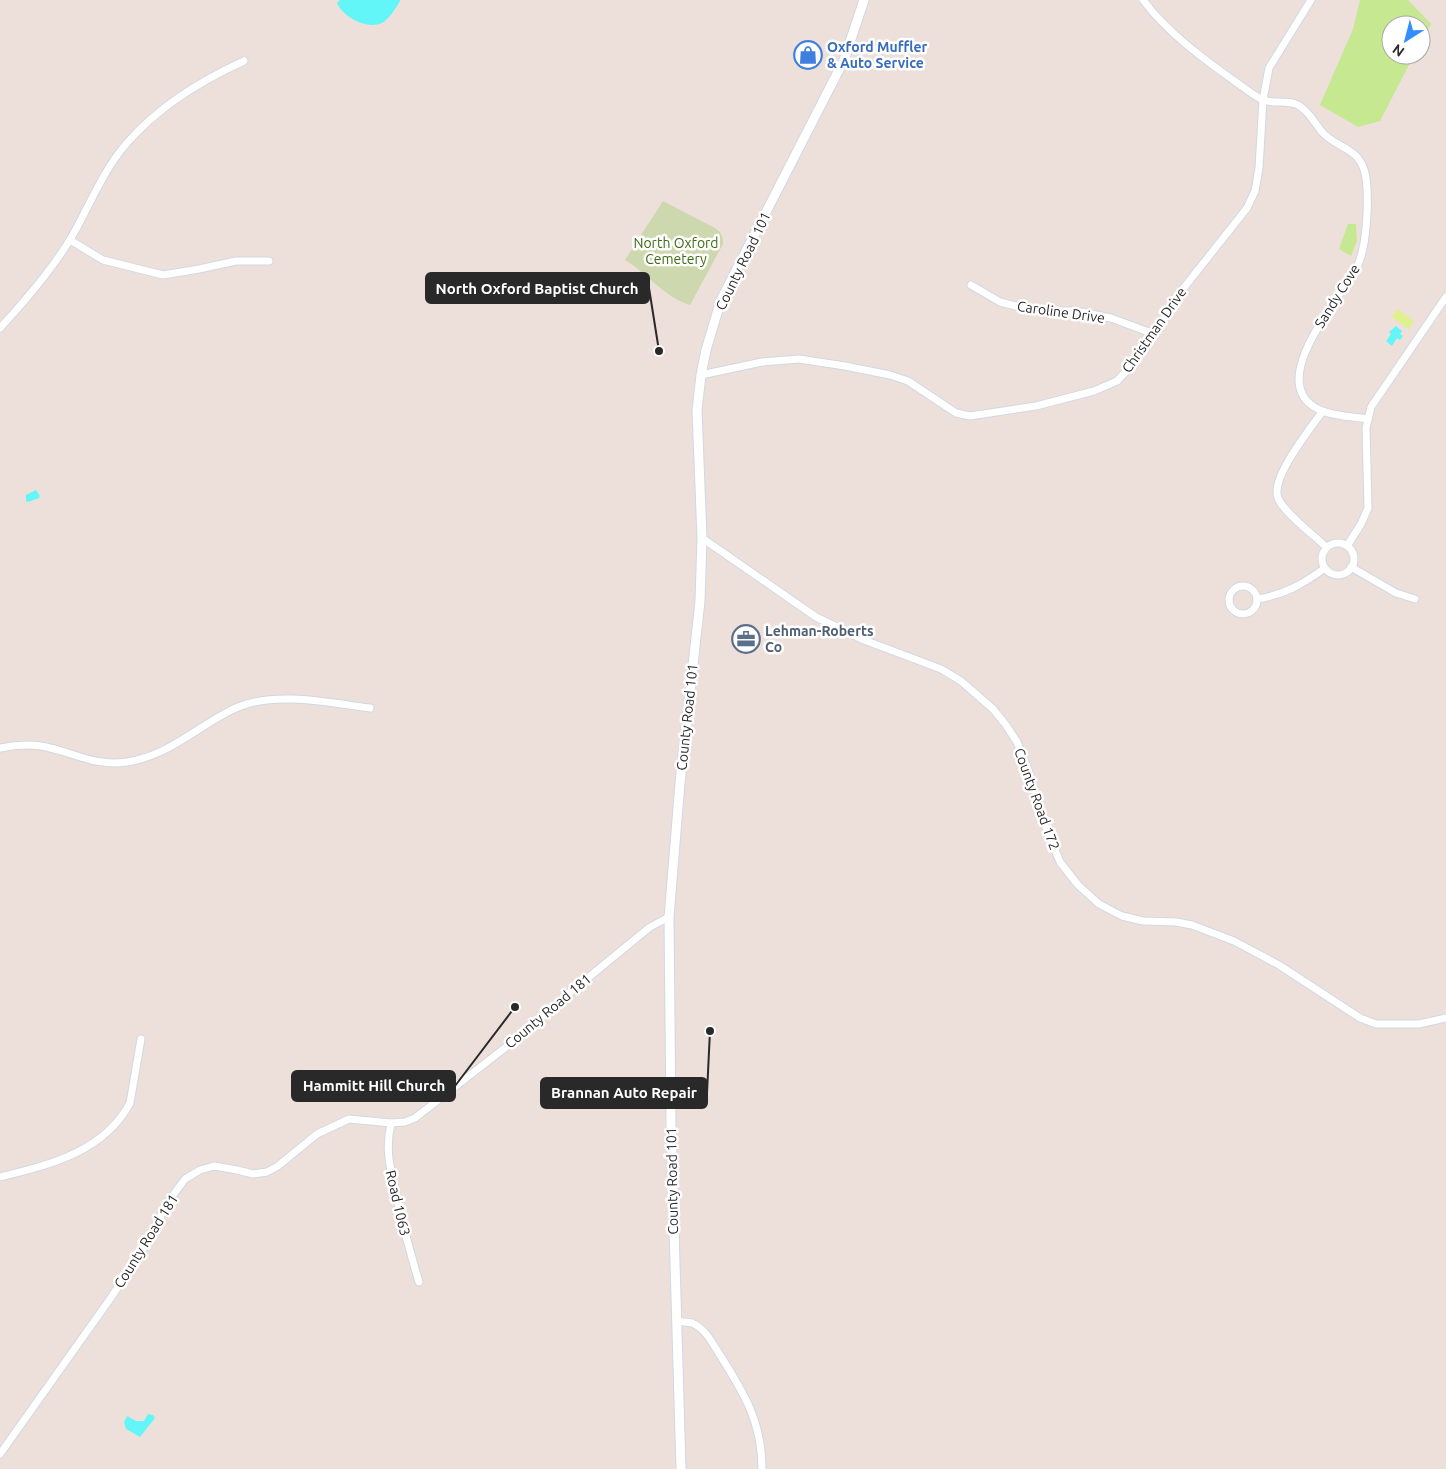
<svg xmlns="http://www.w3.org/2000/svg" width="1446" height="1469" font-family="Ubuntu,sans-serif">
<rect width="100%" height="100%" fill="#ede0da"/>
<!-- green -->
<g fill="#c5e891">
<path d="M1360,0H1408L1431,24L1421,42V25H1391V55H1414L1380,121L1358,127L1320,105L1353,29Z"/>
<path d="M1348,224H1356L1357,241L1351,256L1339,249Z"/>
</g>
<!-- cemetery -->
<path fill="#cdd8af" d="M663,201L715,228C722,233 723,236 723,244L690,305C664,297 647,273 625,260Z"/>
<!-- pitch -->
<path fill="#dff18c" d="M1397,309L1414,321L1409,329L1392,317Z"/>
<!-- water -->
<g fill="#63f6f8">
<path d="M340,0H400V1C396,8 389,19 382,23C367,30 343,17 337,3Z"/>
<path d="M1396,326L1402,331L1400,334L1403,336L1400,340L1397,338L1392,346L1386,341L1391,334L1389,332Z"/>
<path d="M36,490L40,496L39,498L28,502L26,501V495Z"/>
<path d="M148,1414L153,1415L155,1418L140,1437L126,1429L124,1422L127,1416L136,1421H144Z"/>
</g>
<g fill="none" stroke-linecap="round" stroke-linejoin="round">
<defs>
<g id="minor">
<path d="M1143,0C1167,32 1201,57 1233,80C1242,86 1251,94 1261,99C1272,105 1287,99 1298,105C1310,112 1315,124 1323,133C1333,144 1348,147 1357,157C1362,163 1365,170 1366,178C1369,201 1367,247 1357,267C1341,298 1262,384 1320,410C1332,416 1355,417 1368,419"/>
<path d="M70,240L103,260L163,275L199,269L236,261H269"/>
<path d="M971,285L1000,302L1035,311H1076L1111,318L1154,334"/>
<path d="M0,328C26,300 51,271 71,238C89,207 103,170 127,143C159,106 200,81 244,61"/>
<path d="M701,375L762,362L799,359L845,366L890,375L908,381L956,413L970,416L1036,406L1094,391L1117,381L1132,365L1154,334L1175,299L1247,208L1255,191L1259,168L1263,100L1269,68L1311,0"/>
<path d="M1322,412C1310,429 1270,478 1278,498C1283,512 1315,536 1326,547"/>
<path d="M702,538L816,617L864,640L941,669L961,681L993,709L1006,725L1017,742L1028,770L1043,820L1060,862L1078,885L1099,904L1122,916L1143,921L1176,922L1192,925L1234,941L1279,965L1360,1018L1376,1024H1419L1446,1018"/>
<circle cx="1338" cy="559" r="16"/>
<path d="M1347,546L1361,524L1368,508L1366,428L1371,407L1446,297"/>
<path d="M1351,567L1396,593L1415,599"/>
<circle cx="1243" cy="600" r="14"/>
<path d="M1257,599C1284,595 1303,584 1325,568"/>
<path d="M0,748C14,745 27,744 41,746C72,751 93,767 127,762C172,755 199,724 238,707C277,691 330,703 370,708"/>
<path d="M391,1123C384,1155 392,1173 398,1203C404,1230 411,1256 419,1282"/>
<path d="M0,1177C49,1165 104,1152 130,1103L141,1039"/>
<path d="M677,1321C681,1322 688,1322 692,1323C705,1328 713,1344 720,1355C744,1393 762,1422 762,1469"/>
<path d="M0,1454L110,1299L141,1253L168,1202L185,1179L200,1170L214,1166L237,1170L253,1174L267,1172L278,1166L317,1134L349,1119L391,1123L405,1122L415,1118L515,1040L567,995L650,927L669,917"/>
</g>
<path id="tertiary" d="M681,1469L671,1125L669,917L680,783L700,601L702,538L697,410L701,375L706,350L721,300L844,60L864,0"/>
</defs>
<!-- minor casing -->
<use href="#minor" stroke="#cfd8e4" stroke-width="9"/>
<!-- tertiary casing -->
<use href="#tertiary" stroke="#cfd8e4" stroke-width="11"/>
<!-- minor -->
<use href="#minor" stroke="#fff" stroke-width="7"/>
<!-- tertiary -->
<use href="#tertiary" stroke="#fff" stroke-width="9"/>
</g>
<!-- icons -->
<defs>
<symbol id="shop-ring" viewBox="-11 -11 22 22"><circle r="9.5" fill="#fff" stroke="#3f7fe0" stroke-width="1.5"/><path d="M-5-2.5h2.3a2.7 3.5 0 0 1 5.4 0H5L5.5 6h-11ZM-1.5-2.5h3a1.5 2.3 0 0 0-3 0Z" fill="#3f7fe0"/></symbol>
<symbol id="office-ring" viewBox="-11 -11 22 22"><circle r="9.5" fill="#fff" stroke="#5c6f8a" stroke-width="1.5"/><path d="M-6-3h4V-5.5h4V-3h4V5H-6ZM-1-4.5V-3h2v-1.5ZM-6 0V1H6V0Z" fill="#5c6f8a"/></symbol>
</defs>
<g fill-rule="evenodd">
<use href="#shop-ring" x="792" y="39" width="32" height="32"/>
<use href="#office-ring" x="730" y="623" width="32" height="32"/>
</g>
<g text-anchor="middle" stroke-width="5" stroke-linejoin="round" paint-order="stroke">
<!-- shop labels -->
<g font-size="14" font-weight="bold" fill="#366cbe" stroke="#fff" text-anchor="start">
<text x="827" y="52">Oxford Muffler<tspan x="827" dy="16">&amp; Auto Service</tspan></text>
</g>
<!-- park labels -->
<g font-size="14" fill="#3c6c14" stroke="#fff">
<text x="676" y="248">North Oxford<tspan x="676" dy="16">Cemetery</tspan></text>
</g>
<!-- street labels -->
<g font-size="14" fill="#292929" stroke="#fff">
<text transform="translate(743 261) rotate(-64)" y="5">County Road 101</text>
<text transform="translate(1337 296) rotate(-58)" y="5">Sandy Cove</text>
<text transform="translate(1061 312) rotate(8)" y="5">Caroline Drive</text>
<text transform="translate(1154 330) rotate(-55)" y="5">Christman Drive</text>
<text transform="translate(687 717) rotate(-84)" y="5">County Road 101</text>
<text transform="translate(1037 799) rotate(70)" y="5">County Road 172</text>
<text transform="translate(548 1011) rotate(-40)" y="5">County Road 181</text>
<text transform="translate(672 1181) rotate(-91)" y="5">County Road 101</text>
<text transform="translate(398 1203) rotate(77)" y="5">Road 1063</text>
<text transform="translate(146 1241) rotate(-58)" y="5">County Road 181</text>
</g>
<!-- service labels -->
<g font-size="14" font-weight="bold" fill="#4e5e75" stroke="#fff" text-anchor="start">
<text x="765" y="636">Lehman-Roberts<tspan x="765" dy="16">Co</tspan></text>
</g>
</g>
<!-- callouts -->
<path fill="none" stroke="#292929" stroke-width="2" d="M659 351L649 288M515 1007L455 1086M710 1031L707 1093"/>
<g fill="#292929" stroke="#fff" stroke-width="2">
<circle cx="659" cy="351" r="5"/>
<circle cx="515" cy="1007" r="5"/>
<circle cx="710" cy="1031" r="5"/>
</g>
<g fill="#292929" stroke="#292929" stroke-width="2">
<rect x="426" y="273" width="223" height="30" rx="5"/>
<rect x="292" y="1071" width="163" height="30" rx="5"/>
<rect x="541" y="1078" width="166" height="30" rx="5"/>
</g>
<g font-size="15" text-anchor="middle" font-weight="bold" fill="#fff">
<text x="537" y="294">North Oxford Baptist Church</text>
<text x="374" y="1091">Hammitt Hill Church</text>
<text x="624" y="1098">Brannan Auto Repair</text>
</g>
<!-- north arrow -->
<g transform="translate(1406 40) rotate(216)"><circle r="24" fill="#ffffff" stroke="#a9a9a9"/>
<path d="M0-4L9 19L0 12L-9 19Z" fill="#348dff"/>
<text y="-8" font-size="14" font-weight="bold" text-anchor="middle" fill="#292929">N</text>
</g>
</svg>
